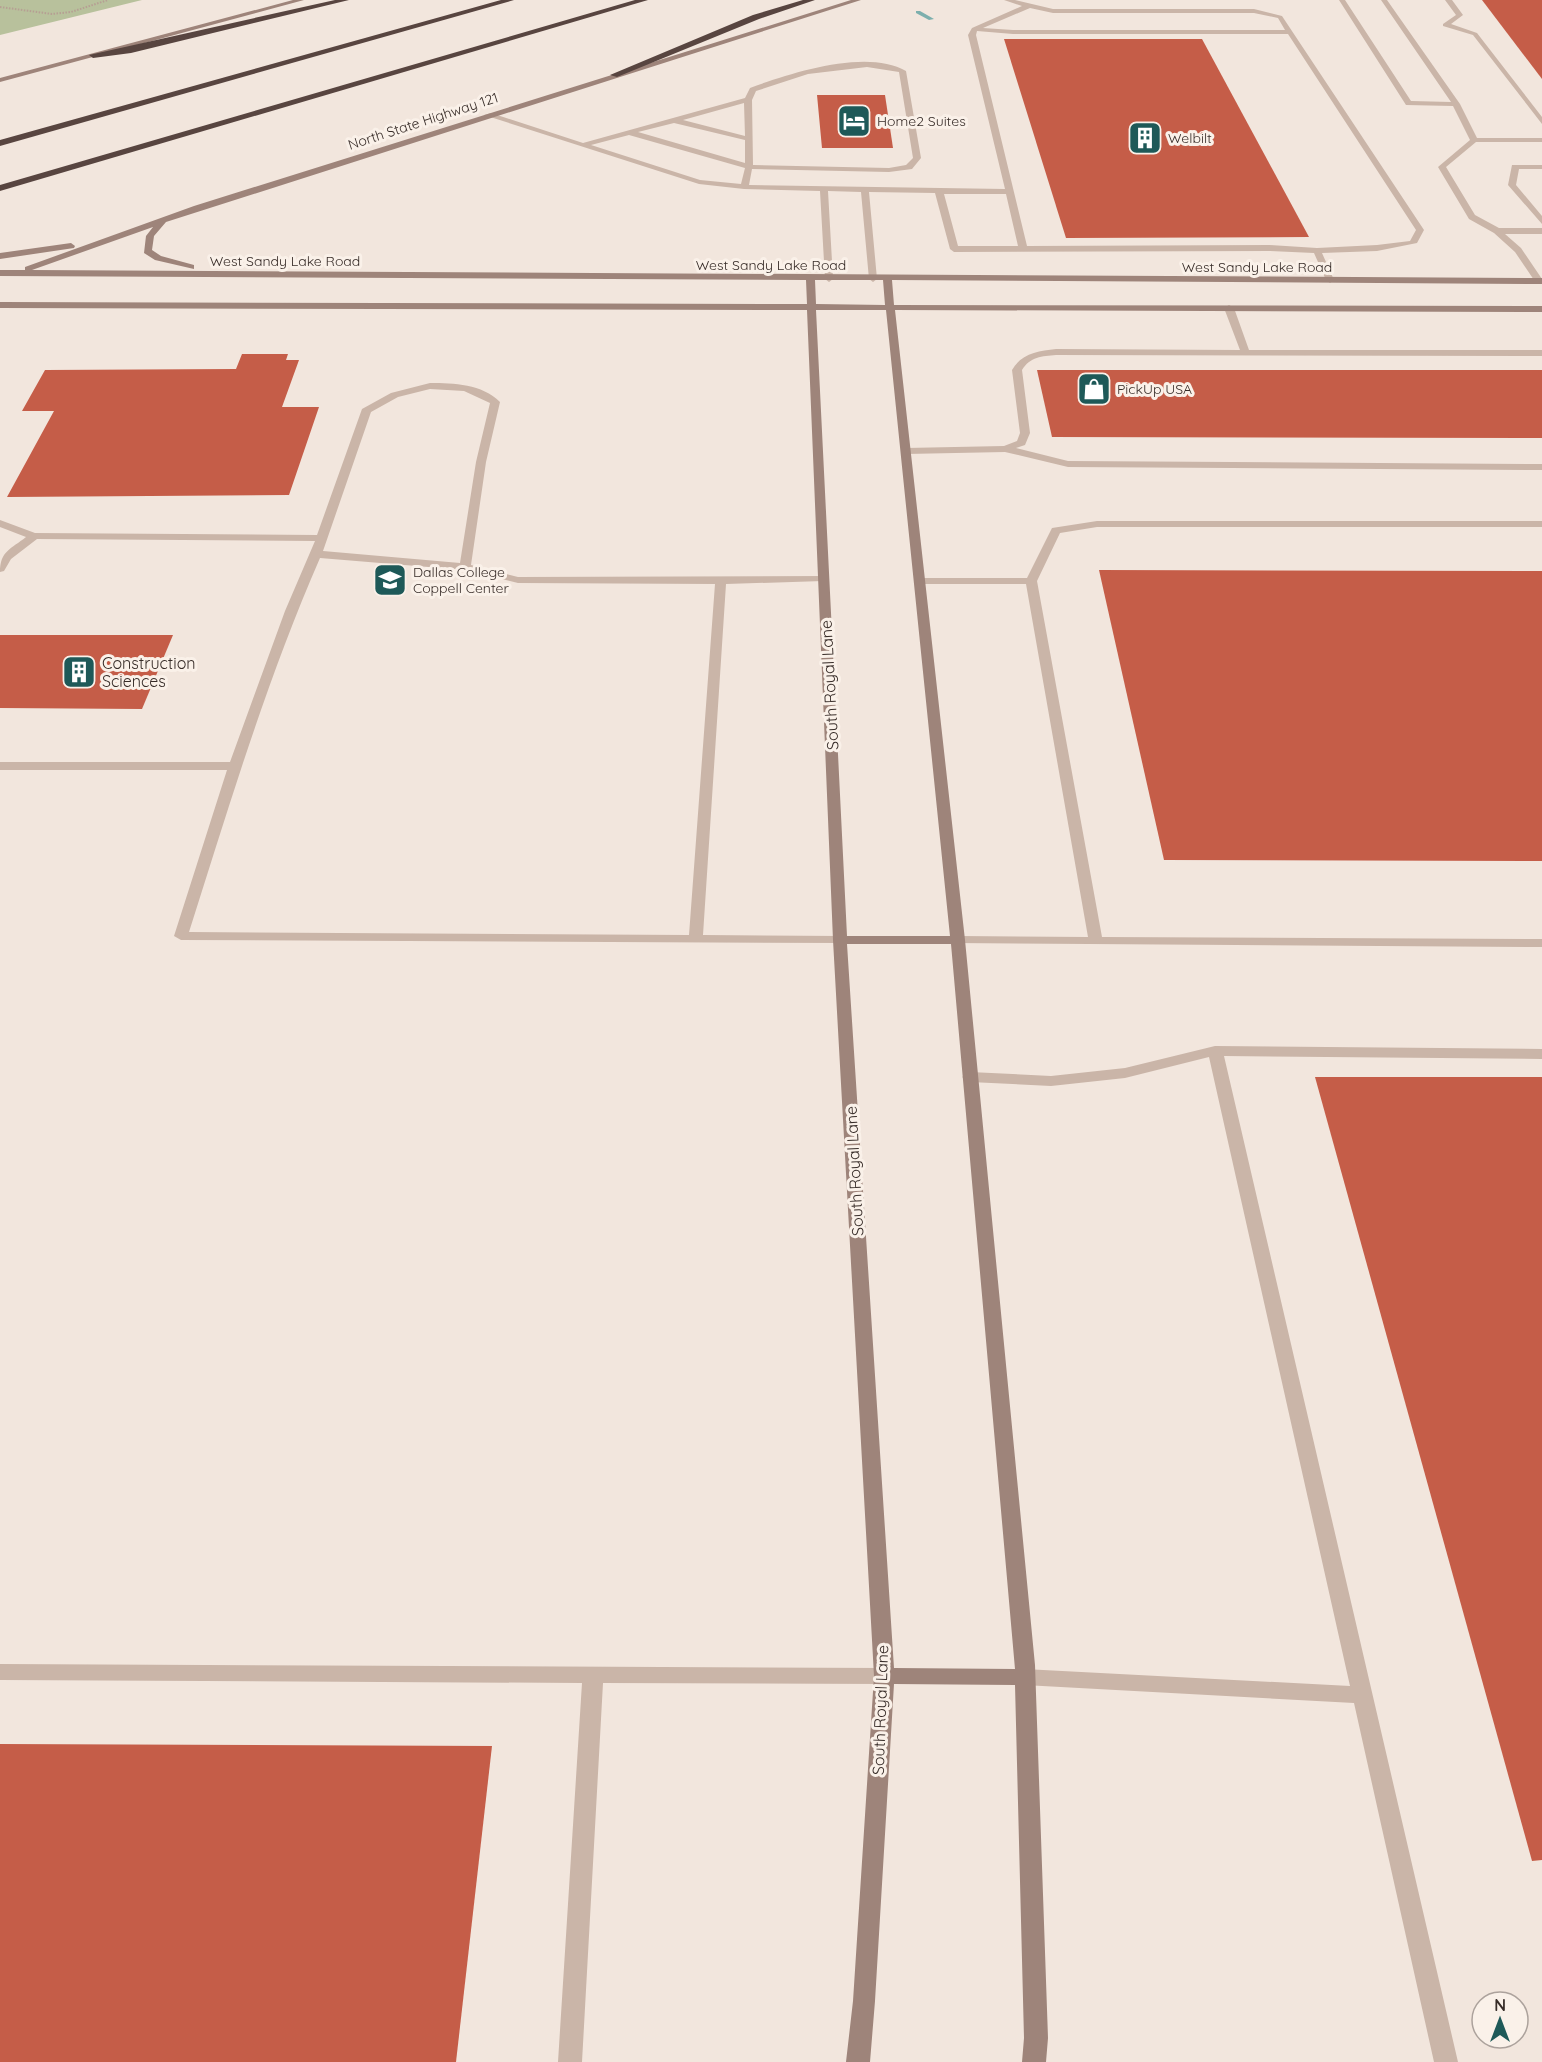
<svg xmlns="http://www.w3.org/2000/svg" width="1542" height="2062" font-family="Quicksand,sans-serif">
<rect width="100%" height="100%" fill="#f2e6dd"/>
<!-- green -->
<path fill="#b8c19c" d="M0,0H142L0,35Z"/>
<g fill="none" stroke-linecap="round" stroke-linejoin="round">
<!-- stream -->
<path fill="#7cafad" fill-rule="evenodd" d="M916,11H920L934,19L929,20L916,13Z"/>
</g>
<!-- building -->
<g fill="#c55d48">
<path d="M1482,0H1542V79Z"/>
<path d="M1004,39H1202L1309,237L1066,238Z"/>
<path d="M817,95H885L893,148H822Z"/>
<path d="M242,354H288L286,360H299L282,407H319L289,495L7,497L54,411H22L45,370L236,369Z"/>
<path d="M1037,370H1542V438L1052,437Z"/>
<path d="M1099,570L1542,571V861L1164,860Z"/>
<path d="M0,635H173L142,709L0,708Z"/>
<path d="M1315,1077H1542V1860L1532,1861Z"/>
<path d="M0,1744L492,1746L456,2062H0Z"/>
</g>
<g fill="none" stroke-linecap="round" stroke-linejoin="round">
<!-- path -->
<path stroke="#b69f93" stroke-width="2" stroke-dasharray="1.5 1.5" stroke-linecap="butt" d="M0,7L52,14L71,12L108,0"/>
<!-- service -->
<g fill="#cab5a8" fill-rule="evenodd">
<path d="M1004,0H1015L1053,9H1254L1282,16L1424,230L1417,243L1377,251L1322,253L1334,280L1330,283L1326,280L1314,253L1270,251L954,252L950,249L935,193L869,192L877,279L873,282L869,279L861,192L828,191L833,279L829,282L825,279L820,191L744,189L699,184L484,115L491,113L583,143L745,98L750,88C790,73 867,48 906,71L921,158L912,169L889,172L752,169L749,185L1005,189L968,35L972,28L1022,6ZM1030,8L1053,13H1254L1278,18L1285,30H1013L983,28ZM977,31L1013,34H1288L1416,230L1410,241L1377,245L1317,248L1270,245L1027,246L976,35ZM867,67L899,72L913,158L906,165L889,168L753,165L752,100L756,91L808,74ZM744,103L745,136L683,120ZM674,123L745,140V163L638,132ZM629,135L745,168L741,184L700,180L591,145ZM944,194H1006L1018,246H958Z"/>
<path d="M1339,0H1345L1411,101L1451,102L1381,0H1387L1460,104L1477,138H1542V142H1476L1446,167L1475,215L1499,228H1542V234H1505L1521,248L1542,279V283H1536L1515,252L1494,233L1469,219L1438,167L1470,140L1453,106L1406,105Z"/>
<path d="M1445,0H1452L1463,15L1451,24L1477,33L1542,117V124L1473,35L1443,26V24L1456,15Z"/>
<path d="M1512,165H1542V169H1519L1516,185L1542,216V224L1508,185Z"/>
<path d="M1229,305L1234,308L1249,350H1542V356L1056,355C1042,356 1030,357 1022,370L1030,433L1025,445L1016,448L1068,461L1542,464V470L1068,467L1005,452L906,454L901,451L906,448L1004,446L1017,441L1020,433L1012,370C1022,353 1038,351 1056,349L1240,350L1224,308Z"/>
<path d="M430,383C454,383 482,384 500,402L486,462L471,565L518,577L827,576V580L823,581L726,584L703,935L840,936L847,940L845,943L181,940L174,936L227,770H0V762H230L285,611L315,541L37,539L11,559L4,571L0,572C0,551 11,549 26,537L0,527V520L35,533L317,535L362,409L391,393ZM430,389L464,391L490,403L476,462L460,563L323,551L371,412L398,397ZM320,558L465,570L518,583L715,584L689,935L189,932C229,806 267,679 320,558Z"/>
<path d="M1097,521H1542V527H1097L1060,533L1037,581L1102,937L1542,939V947L953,943L951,940L958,936L1088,937L1026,584H920L914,581L920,578H1027L1052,528Z"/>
<path d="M1215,1046L1542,1049V1059L1224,1056L1458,2062H1434L1354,1703L1024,1685L1017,1683L1014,1677L1017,1671L1024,1669L1350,1686L1209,1057L1125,1078L1051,1086L970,1082L962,1077L970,1072L1051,1076L1125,1068Z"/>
<path d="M0,1664L884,1668L891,1670L894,1676L891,1682L884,1684L603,1683L582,2062H558L582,1683L0,1680Z"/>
</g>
<!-- secondary -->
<g fill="#9e847a" fill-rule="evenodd">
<path d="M293,0H304L0,82V78Z"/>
<path d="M851,0H861L166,222L154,236L152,250L161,256L194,265V269L155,260L144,253L146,236L153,227L32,270L1542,278V284L892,280L894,305L1542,306V312L895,310L965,940L1035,1665L1048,2038L1046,2062H1022L1024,2038L1015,1685L894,1684L875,2001L870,2062H846L853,2001L874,1676L833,940L807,310L0,308V302L807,304L806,280L0,276V270H25V267L194,206ZM815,280H883L885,305L816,304ZM816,310H886L950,936H847ZM847,944H951L1015,1669L894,1668Z"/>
<path d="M71,243L75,246L74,248L0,259V253Z"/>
</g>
<!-- motorway -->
<g fill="#584540" fill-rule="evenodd">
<path d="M335,0H349L131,53L93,58L89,55Z"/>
<path d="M501,0H514L0,146V140Z"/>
<path d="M635,0H648L0,191V185Z"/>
<path d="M803,0H815L759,19L617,77L610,75L753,15Z"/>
</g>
</g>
<!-- icons -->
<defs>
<symbol id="hotel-square" viewBox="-11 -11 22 22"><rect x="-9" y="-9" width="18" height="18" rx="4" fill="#1e5958" stroke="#faf1e9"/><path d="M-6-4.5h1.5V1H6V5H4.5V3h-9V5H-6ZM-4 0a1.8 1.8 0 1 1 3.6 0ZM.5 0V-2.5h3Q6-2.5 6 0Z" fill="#fff"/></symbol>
<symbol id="building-square" viewBox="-11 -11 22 22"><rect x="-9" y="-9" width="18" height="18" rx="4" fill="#1e5958" stroke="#faf1e9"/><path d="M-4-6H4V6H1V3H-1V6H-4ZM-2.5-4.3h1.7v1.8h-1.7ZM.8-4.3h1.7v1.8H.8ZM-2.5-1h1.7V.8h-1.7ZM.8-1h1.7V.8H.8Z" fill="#fff"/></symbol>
<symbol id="shop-square" viewBox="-11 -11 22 22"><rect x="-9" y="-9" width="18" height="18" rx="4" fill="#1e5958" stroke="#faf1e9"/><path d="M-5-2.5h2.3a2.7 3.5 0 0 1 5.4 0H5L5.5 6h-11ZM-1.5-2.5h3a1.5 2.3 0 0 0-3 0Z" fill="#fff"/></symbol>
<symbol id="university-square" viewBox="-11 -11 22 22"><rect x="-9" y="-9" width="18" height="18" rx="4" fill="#1e5958" stroke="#faf1e9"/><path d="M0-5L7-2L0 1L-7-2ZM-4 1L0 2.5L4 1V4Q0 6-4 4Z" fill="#fff"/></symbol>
</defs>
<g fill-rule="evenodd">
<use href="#hotel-square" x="835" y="102" width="38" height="38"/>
<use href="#building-square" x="1126" y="119" width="38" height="38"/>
<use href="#shop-square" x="1075" y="370" width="38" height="38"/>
<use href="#university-square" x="371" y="561" width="38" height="38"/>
<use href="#building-square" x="60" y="653" width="38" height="38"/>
</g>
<g text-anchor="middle" stroke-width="6" stroke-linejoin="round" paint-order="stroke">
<!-- far-street labels -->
<g font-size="14" fill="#372c28" stroke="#faf1e9">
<text transform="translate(423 121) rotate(-18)" y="5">North State Highway 121</text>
<text x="285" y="266">West Sandy Lake Road</text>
<text x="771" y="270">West Sandy Lake Road</text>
<text x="1257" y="272">West Sandy Lake Road</text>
</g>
<!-- far-poi labels -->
<g font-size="14" fill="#372c28" stroke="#faf1e9" text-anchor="start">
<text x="877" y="126">Home2 Suites</text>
<text x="1168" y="143">Welbilt</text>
<text x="1117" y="394">PickUp USA</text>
<text x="413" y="577">Dallas College<tspan x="413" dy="16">Coppell Center</tspan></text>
</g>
<!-- poi labels -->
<g font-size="16" fill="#372c28" stroke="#faf1e9" text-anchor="start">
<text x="102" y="669">Construction<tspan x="102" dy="18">Sciences</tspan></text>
</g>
<!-- street labels -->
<g font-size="16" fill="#372c28" stroke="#faf1e9">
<text transform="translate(829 685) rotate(-93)" y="6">South Royal Lane</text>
<text transform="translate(854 1171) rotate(-93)" y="6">South Royal Lane</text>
<text transform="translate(880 1710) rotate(-88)" y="6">South Royal Lane</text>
</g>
</g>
<!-- north arrow -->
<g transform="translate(1500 2020)"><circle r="28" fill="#faf1e9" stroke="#aca29c" stroke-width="1.5"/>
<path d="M0-4.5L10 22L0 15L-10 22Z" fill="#1e5958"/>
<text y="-9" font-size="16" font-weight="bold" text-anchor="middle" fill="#372c28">N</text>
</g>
</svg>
